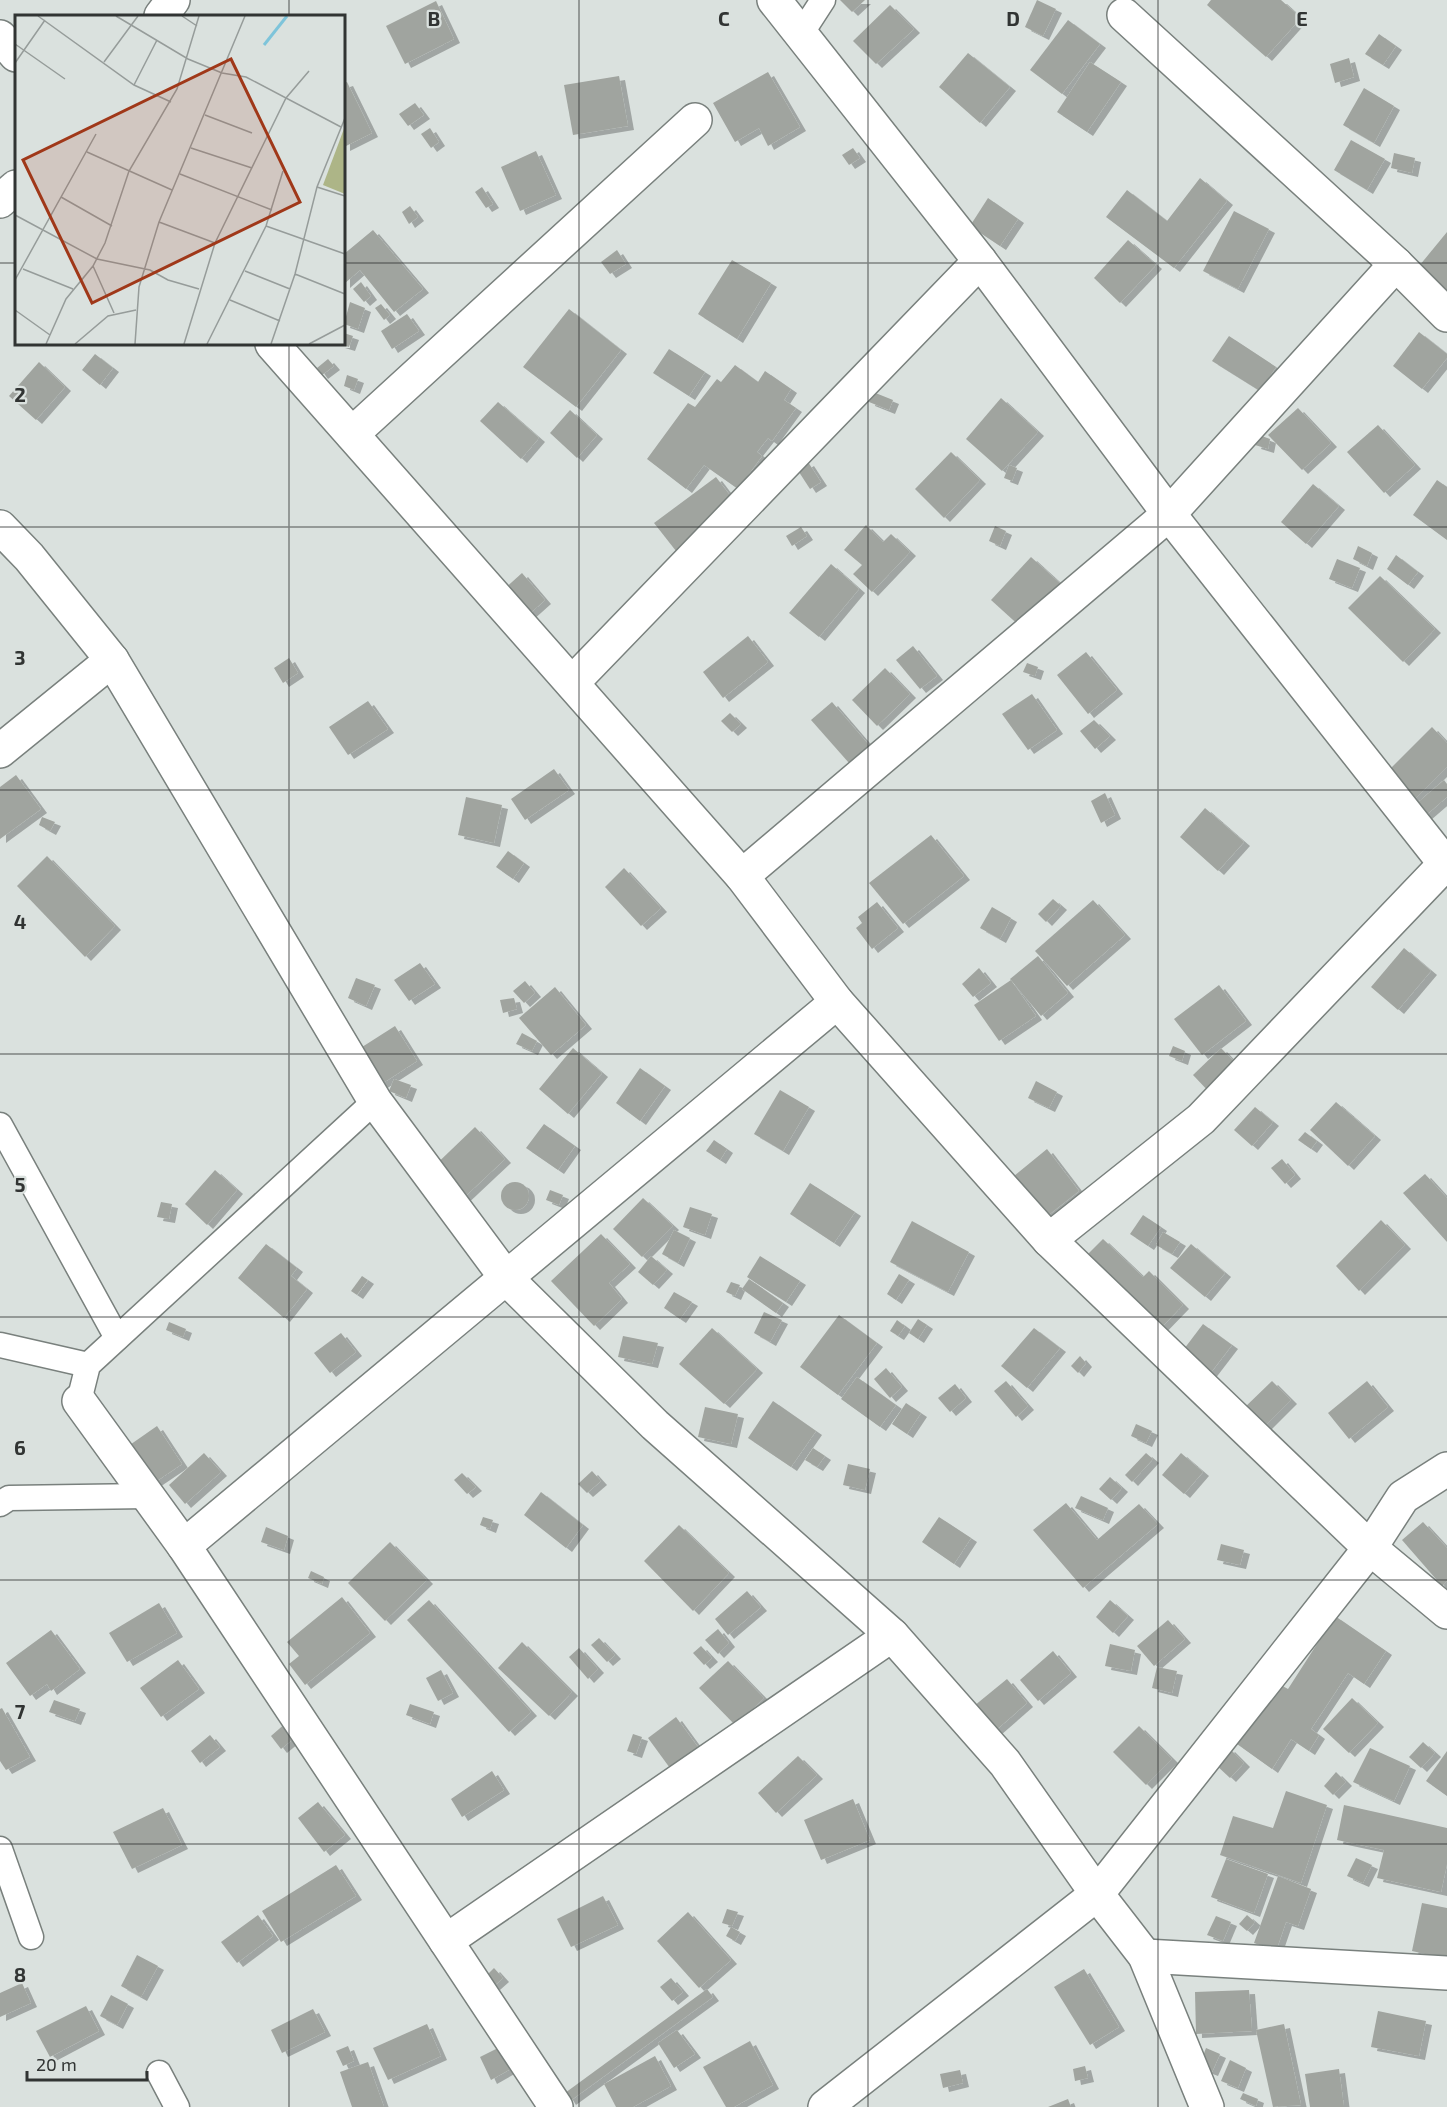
<svg xmlns="http://www.w3.org/2000/svg" width="1447" height="2107" viewBox="0 0 1447 2107" font-family="'Exo 2',sans-serif">
<style>
.building{fill:#a0a49f;filter:url(#shadow)}
.lines{fill:none;stroke-linecap:round;stroke-linejoin:round}
.lane-casing{stroke:#79807d;stroke-width:27}
.street-casing{stroke:#79807d;stroke-width:36}
.lane{stroke:#fff;stroke-width:24}
.street{stroke:#fff;stroke-width:33}
.grid{fill:none;stroke:#313433;stroke-width:1.5;stroke-opacity:0.55}
.inset-river{fill:none;stroke:#7ec4da;stroke-width:3}
.inset-road{fill:none;stroke:#969c9a;stroke-width:1.5}
.view{fill:#a03819;fill-opacity:0.15;stroke:#a03819;stroke-width:3}
.inset-edge{fill:none;stroke:#313433;stroke-width:3}
.grid-label{font-size:20px;text-anchor:middle;font-weight:bold;fill:#313433;stroke:#dae1de;stroke-width:4.5;stroke-linejoin:round;paint-order:stroke}
</style>
<defs>
<filter id="shadow"><feDropShadow dx="6" dy="4" stdDeviation="0" flood-color="#0004"/></filter>
</defs>
<rect width="100%" height="100%" fill="#dae1de"/>
<g class="building">
<polygon points="840,0 865,0 852,12"/>
<polygon points="1037,0 1056,9 1043,36 1025,27"/>
<polygon points="1211,0 1281,0 1301,18 1266,57 1207,5"/>
<polygon points="436,1 454,39 405,64 386,26"/>
<polygon points="890,5 914,29 876,64 853,41"/>
<polygon points="1068,20 1100,44 1062,94 1030,70"/>
<polygon points="1379,34 1396,46 1383,65 1365,54"/>
<polygon points="968,53 1010,87 980,123 939,87"/>
<polygon points="1349,58 1354,77 1335,83 1330,64"/>
<polygon points="1090,62 1121,82 1087,132 1057,112"/>
<polygon points="768,72 800,127 768,146 759,128 735,142 713,103"/>
<polygon points="619,76 628,126 573,135 564,85"/>
<polygon points="347,82 372,133 344,147 344,83"/>
<polygon points="1364,88 1394,106 1374,143 1343,125"/>
<polygon points="415,103 424,115 408,126 399,114"/>
<polygon points="430,128 439,142 431,148 421,134"/>
<polygon points="1351,140 1385,159 1367,190 1334,170"/>
<polygon points="853,148 860,158 849,165 842,155"/>
<polygon points="536,151 556,195 520,211 501,167"/>
<polygon points="1394,153 1415,158 1412,173 1391,168"/>
<polygon points="1200,178 1227,201 1174,268 1106,217 1127,190 1167,221"/>
<polygon points="482,187 493,204 486,208 475,192"/>
<polygon points="988,198 1018,219 1000,246 970,226"/>
<polygon points="410,206 418,217 409,224 402,212"/>
<polygon points="1234,211 1269,229 1238,289 1203,271"/>
<polygon points="373,230 423,289 394,312 360,270 344,284 344,254"/>
<polygon points="1447,232 1447,291 1444,294 1415,271"/>
<polygon points="1128,240 1156,265 1120,303 1094,278"/>
<polygon points="617,250 626,264 610,274 601,262"/>
<polygon points="732,260 771,283 737,339 698,314"/>
<polygon points="361,282 371,296 364,302 353,289"/>
<polygon points="350,302 365,308 358,329 344,324"/>
<polygon points="381,304 390,315 384,320 375,308"/>
<polygon points="569,309 621,350 576,407 523,367"/>
<polygon points="407,314 419,331 392,349 381,331"/>
<polygon points="1419,332 1447,354 1447,358 1422,389 1393,366"/>
<polygon points="344,333 353,336 349,347 339,344 344,344"/>
<polygon points="1229,336 1276,367 1260,391 1212,361"/>
<polygon points="669,349 705,372 689,396 653,373"/>
<polygon points="95,354 113,368 100,385 82,370"/>
<polygon points="328,359 334,366 322,375 317,368"/>
<polygon points="39,362 65,387 36,420 9,396"/>
<polygon points="735,365 758,382 765,371 791,389 784,400 796,408 772,441 768,438 757,452 762,456 738,489 704,465 686,489 647,459 688,403 695,407 717,379 721,382"/>
<polygon points="347,375 358,379 354,390 344,386"/>
<polygon points="873,392 893,400 889,410 869,402"/>
<polygon points="1001,398 1038,432 1002,471 966,439"/>
<polygon points="498,402 539,438 521,459 480,421"/>
<polygon points="1298,408 1331,443 1302,470 1268,435"/>
<polygon points="570,410 597,435 577,458 550,433"/>
<polygon points="1378,425 1415,465 1384,493 1347,452"/>
<polygon points="1259,435 1270,439 1268,449 1255,445"/>
<polygon points="951,452 980,480 944,518 915,489"/>
<polygon points="808,462 821,482 810,489 797,469"/>
<polygon points="1009,465 1017,468 1012,481 1004,478"/>
<polygon points="716,477 738,506 676,551 654,523"/>
<polygon points="1437,480 1447,487 1447,540 1413,515"/>
<polygon points="1313,484 1339,506 1306,544 1281,522"/>
<polygon points="866,525 883,542 891,534 910,552 872,592 853,574 862,565 844,550"/>
<polygon points="995,526 1006,531 1000,546 989,541"/>
<polygon points="801,527 807,536 792,546 786,536"/>
<polygon points="1358,546 1372,553 1367,566 1353,559"/>
<polygon points="1396,555 1418,572 1408,585 1387,569"/>
<polygon points="1031,557 1065,588 1025,631 991,600"/>
<polygon points="1337,559 1360,568 1352,588 1329,579"/>
<polygon points="831,564 859,589 819,637 789,613"/>
<polygon points="522,573 545,600 526,617 502,591"/>
<polygon points="1380,576 1435,629 1403,662 1348,608"/>
<polygon points="748,636 768,662 723,698 703,672"/>
<polygon points="913,646 937,676 920,689 896,660"/>
<polygon points="1086,652 1117,690 1088,714 1057,675"/>
<polygon points="289,658 298,673 283,683 274,668"/>
<polygon points="1027,663 1038,667 1035,676 1023,672"/>
<polygon points="885,668 910,694 877,726 852,700"/>
<polygon points="1032,694 1057,730 1028,750 1002,714"/>
<polygon points="368,701 388,729 348,755 329,727"/>
<polygon points="832,702 869,745 849,763 811,720"/>
<polygon points="730,713 741,724 732,732 721,721"/>
<polygon points="1094,720 1110,736 1095,749 1080,731"/>
<polygon points="1432,727 1447,743 1447,767 1413,801 1385,774"/>
<polygon points="554,769 569,790 525,820 511,799"/>
<polygon points="16,775 41,809 0,839 0,787"/>
<polygon points="1444,780 1447,784 1447,797 1425,816 1415,805"/>
<polygon points="1105,793 1115,815 1101,823 1091,801"/>
<polygon points="466,797 502,805 494,843 458,835"/>
<polygon points="1205,808 1244,842 1218,871 1180,837"/>
<polygon points="42,817 55,822 50,831 39,825"/>
<polygon points="931,835 964,876 903,924 869,883"/>
<polygon points="508,851 524,863 513,879 496,867"/>
<polygon points="47,856 115,926 85,957 17,886"/>
<polygon points="624,868 661,908 641,926 605,887"/>
<polygon points="1053,899 1061,906 1046,922 1038,914"/>
<polygon points="1093,900 1125,935 1067,986 1035,951"/>
<polygon points="877,902 898,928 872,949 856,928 862,923 858,917"/>
<polygon points="992,907 1011,918 1000,939 980,928"/>
<polygon points="1404,948 1431,971 1398,1010 1371,987"/>
<polygon points="1038,956 1068,993 1041,1016 1010,979"/>
<polygon points="420,963 435,984 409,1001 394,980"/>
<polygon points="979,968 991,983 973,997 962,984"/>
<polygon points="356,978 375,985 366,1006 348,998"/>
<polygon points="1011,980 1036,1016 999,1041 974,1005"/>
<polygon points="525,981 535,993 524,1003 513,991"/>
<polygon points="1219,985 1246,1021 1202,1055 1174,1019"/>
<polygon points="555,987 586,1025 551,1055 519,1018"/>
<polygon points="514,998 517,1009 503,1013 500,1000"/>
<polygon points="395,1026 417,1061 360,1098 337,1063"/>
<polygon points="522,1033 537,1041 532,1051 516,1044"/>
<polygon points="1173,1046 1185,1051 1182,1061 1169,1056"/>
<polygon points="573,1048 602,1073 568,1114 539,1089"/>
<polygon points="1221,1048 1240,1068 1212,1095 1193,1075"/>
<polygon points="640,1068 665,1086 640,1121 616,1103"/>
<polygon points="394,1079 411,1085 406,1098 389,1091"/>
<polygon points="1036,1081 1057,1092 1049,1108 1028,1098"/>
<polygon points="780,1090 809,1107 783,1151 754,1134"/>
<polygon points="1336,1102 1375,1136 1348,1166 1310,1130"/>
<polygon points="1255,1107 1273,1122 1252,1146 1234,1130"/>
<polygon points="544,1124 575,1146 558,1170 526,1148"/>
<polygon points="475,1127 505,1159 456,1205 426,1174"/>
<polygon points="1305,1132 1317,1141 1311,1149 1298,1140"/>
<polygon points="714,1140 727,1149 720,1160 706,1151"/>
<polygon points="1047,1149 1079,1191 1046,1217 1014,1176"/>
<polygon points="1282,1159 1295,1175 1285,1184 1271,1168"/>
<polygon points="215,1170 237,1190 207,1225 185,1204"/>
<polygon points="1425,1174 1447,1198 1447,1242 1403,1193"/>
<circle cx="515" cy="1196" r="14"/>
<polygon points="810,1183 855,1212 834,1243 790,1214"/>
<polygon points="550,1190 563,1195 559,1205 546,1200"/>
<polygon points="643,1198 673,1226 642,1257 613,1229"/>
<polygon points="161,1202 172,1204 169,1219 157,1217"/>
<polygon points="690,1207 712,1214 705,1235 683,1227"/>
<polygon points="1143,1215 1161,1227 1148,1246 1130,1234"/>
<polygon points="1381,1220 1405,1245 1359,1291 1336,1266"/>
<polygon points="912,1221 969,1252 948,1292 890,1262"/>
<polygon points="674,1230 690,1238 678,1263 662,1254"/>
<polygon points="1163,1232 1180,1242 1172,1254 1156,1245"/>
<polygon points="601,1234 630,1264 609,1283 622,1299 594,1326 551,1281"/>
<polygon points="1103,1239 1143,1277 1149,1271 1183,1305 1153,1336 1079,1263"/>
<polygon points="266,1244 297,1268 291,1276 307,1289 284,1318 238,1278"/>
<polygon points="1191,1244 1225,1273 1205,1297 1170,1268"/>
<polygon points="651,1256 667,1270 653,1285 638,1272"/>
<polygon points="760,1256 800,1281 786,1302 747,1277"/>
<polygon points="899,1274 909,1280 896,1300 887,1294"/>
<polygon points="362,1276 368,1280 357,1295 351,1291"/>
<polygon points="749,1279 783,1303 776,1313 742,1289"/>
<polygon points="731,1282 740,1285 735,1296 726,1292"/>
<polygon points="674,1292 692,1302 680,1319 664,1308"/>
<polygon points="764,1312 782,1320 770,1342 754,1333"/>
<polygon points="839,1315 877,1343 838,1395 800,1367"/>
<polygon points="918,1319 927,1325 918,1339 909,1333"/>
<polygon points="897,1320 905,1326 898,1336 890,1331"/>
<polygon points="169,1322 186,1329 183,1337 166,1330"/>
<polygon points="1203,1324 1232,1345 1209,1375 1181,1353"/>
<polygon points="712,1328 757,1369 724,1404 679,1364"/>
<polygon points="1034,1328 1060,1348 1027,1388 1001,1366"/>
<polygon points="341,1333 356,1352 330,1373 314,1353"/>
<polygon points="623,1336 658,1343 652,1364 618,1357"/>
<polygon points="1080,1356 1086,1363 1078,1373 1071,1366"/>
<polygon points="886,1368 902,1387 890,1398 874,1379"/>
<polygon points="857,1377 896,1405 880,1427 841,1399"/>
<polygon points="1006,1381 1028,1406 1016,1417 994,1391"/>
<polygon points="1272,1381 1291,1400 1261,1430 1242,1410"/>
<polygon points="1367,1381 1388,1407 1349,1439 1328,1413"/>
<polygon points="955,1384 966,1398 950,1412 938,1398"/>
<polygon points="773,1401 816,1431 791,1467 748,1438"/>
<polygon points="906,1403 921,1413 907,1434 892,1424"/>
<polygon points="705,1407 738,1414 731,1444 698,1437"/>
<polygon points="1136,1424 1152,1431 1146,1443 1131,1436"/>
<polygon points="157,1426 182,1464 139,1493 114,1456"/>
<polygon points="813,1448 825,1456 817,1467 805,1460"/>
<polygon points="204,1453 221,1472 185,1504 169,1485"/>
<polygon points="1146,1453 1153,1459 1132,1482 1125,1475"/>
<polygon points="1181,1453 1203,1472 1184,1494 1162,1475"/>
<polygon points="848,1464 870,1469 865,1490 843,1485"/>
<polygon points="592,1471 601,1481 587,1493 578,1484"/>
<polygon points="462,1473 476,1487 467,1494 454,1480"/>
<polygon points="1110,1477 1122,1488 1111,1500 1099,1489"/>
<polygon points="541,1492 583,1525 566,1548 524,1515"/>
<polygon points="1081,1496 1108,1508 1103,1520 1075,1508"/>
<polygon points="1066,1503 1097,1540 1139,1504 1158,1524 1083,1588 1033,1530"/>
<polygon points="483,1517 493,1520 490,1529 480,1525"/>
<polygon points="939,1517 971,1538 954,1564 922,1542"/>
<polygon points="1423,1522 1447,1548 1447,1581 1442,1586 1402,1540"/>
<polygon points="679,1525 729,1573 693,1611 644,1561"/>
<polygon points="266,1527 288,1536 284,1550 261,1542"/>
<polygon points="390,1542 427,1580 385,1621 348,1583"/>
<polygon points="1221,1544 1244,1550 1240,1565 1217,1560"/>
<polygon points="311,1571 324,1577 322,1584 308,1578"/>
<polygon points="747,1591 761,1607 728,1635 715,1619"/>
<polygon points="342,1597 370,1633 305,1685 289,1664 299,1656 287,1642"/>
<polygon points="429,1600 531,1712 509,1732 407,1620"/>
<polygon points="1110,1600 1128,1616 1113,1633 1096,1617"/>
<polygon points="159,1603 177,1633 127,1662 109,1633"/>
<polygon points="1335,1616 1386,1651 1364,1684 1348,1673 1311,1729 1319,1735 1309,1751 1291,1739 1272,1769 1237,1744 1277,1683 1288,1689"/>
<polygon points="1168,1620 1185,1639 1154,1666 1137,1646"/>
<polygon points="718,1629 729,1643 718,1654 705,1640"/>
<polygon points="51,1630 80,1669 51,1691 47,1684 30,1696 6,1663"/>
<polygon points="599,1638 615,1655 607,1662 591,1645"/>
<polygon points="522,1642 572,1692 549,1716 498,1668"/>
<polygon points="1110,1644 1135,1650 1131,1671 1105,1666"/>
<polygon points="701,1646 712,1658 704,1665 693,1653"/>
<polygon points="579,1648 598,1669 588,1679 569,1657"/>
<polygon points="1053,1651 1071,1673 1038,1701 1020,1680"/>
<polygon points="178,1660 199,1689 161,1717 140,1688"/>
<polygon points="728,1661 764,1698 736,1726 699,1688"/>
<polygon points="1157,1667 1177,1671 1172,1693 1152,1688"/>
<polygon points="441,1670 453,1693 438,1701 426,1678"/>
<polygon points="1007,1679 1027,1703 995,1731 974,1706"/>
<polygon points="1352,1698 1378,1723 1349,1753 1323,1729"/>
<polygon points="54,1700 80,1709 75,1721 49,1712"/>
<polygon points="410,1704 434,1712 430,1724 406,1715"/>
<polygon points="2,1708 30,1757 6,1770 0,1761 0,1709"/>
<polygon points="676,1717 703,1754 675,1775 648,1738"/>
<polygon points="287,1722 298,1735 281,1749 271,1736"/>
<polygon points="1139,1726 1172,1759 1146,1785 1113,1752"/>
<polygon points="633,1734 642,1737 636,1754 627,1751"/>
<polygon points="210,1735 220,1747 200,1763 191,1751"/>
<polygon points="1423,1742 1435,1753 1421,1768 1409,1757"/>
<polygon points="1229,1748 1244,1763 1230,1778 1215,1764"/>
<polygon points="1370,1748 1410,1766 1394,1801 1353,1782"/>
<polygon points="1447,1751 1447,1796 1426,1781"/>
<polygon points="798,1756 817,1775 776,1813 758,1793"/>
<polygon points="492,1771 504,1790 462,1817 451,1799"/>
<polygon points="1336,1772 1346,1782 1333,1795 1324,1786"/>
<polygon points="1286,1791 1327,1805 1301,1883 1220,1855 1233,1816 1273,1828"/>
<polygon points="853,1799 870,1840 821,1860 804,1820"/>
<polygon points="318,1802 345,1835 324,1852 298,1818"/>
<polygon points="1344,1805 1447,1828 1447,1864 1441,1892 1377,1878 1384,1850 1337,1840"/>
<polygon points="163,1808 182,1845 132,1869 113,1832"/>
<polygon points="1356,1858 1372,1865 1363,1883 1347,1876"/>
<polygon points="1226,1859 1268,1874 1254,1913 1211,1897"/>
<polygon points="336,1865 356,1896 281,1942 262,1911"/>
<polygon points="1278,1876 1311,1889 1298,1926 1286,1922 1276,1951 1254,1943"/>
<polygon points="603,1896 618,1925 571,1947 557,1919"/>
<polygon points="1422,1903 1447,1908 1447,1959 1412,1951"/>
<polygon points="727,1909 738,1912 732,1926 722,1923"/>
<polygon points="688,1912 731,1960 699,1988 657,1941"/>
<polygon points="258,1915 273,1936 237,1963 221,1942"/>
<polygon points="1247,1915 1255,1922 1247,1931 1239,1924"/>
<polygon points="1216,1916 1231,1922 1223,1941 1207,1935"/>
<polygon points="731,1927 740,1932 735,1941 726,1936"/>
<polygon points="137,1955 158,1966 141,1997 121,1986"/>
<polygon points="494,1968 503,1978 494,1986 486,1976"/>
<polygon points="1084,1969 1119,2027 1090,2045 1054,1987"/>
<polygon points="671,1978 683,1992 672,2001 660,1987"/>
<polygon points="22,1983 31,2003 0,2017 0,1993"/>
<polygon points="707,1989 713,1997 570,2101 565,2093"/>
<polygon points="1249,1990 1252,2031 1196,2034 1195,1992"/>
<polygon points="111,1995 128,2004 117,2025 100,2016"/>
<polygon points="86,2006 99,2031 50,2057 36,2031"/>
<polygon points="313,2009 325,2032 282,2053 271,2030"/>
<polygon points="1378,2011 1426,2021 1419,2056 1371,2047"/>
<polygon points="427,2024 441,2056 388,2080 373,2048"/>
<polygon points="1284,2024 1301,2105 1273,2107 1256,2030"/>
<polygon points="677,2030 695,2054 674,2068 658,2043"/>
<polygon points="750,2041 773,2085 734,2107 726,2107 703,2067"/>
<polygon points="348,2046 354,2061 343,2066 336,2051"/>
<polygon points="500,2047 512,2068 491,2080 480,2057"/>
<polygon points="1206,2048 1220,2054 1212,2072 1199,2067"/>
<polygon points="655,2056 671,2086 633,2107 616,2107 604,2084"/>
<polygon points="1230,2060 1246,2068 1238,2088 1221,2081"/>
<polygon points="368,2062 384,2107 352,2107 340,2072"/>
<polygon points="1085,2066 1088,2078 1075,2081 1073,2069"/>
<polygon points="1339,2069 1344,2107 1310,2107 1305,2074"/>
<polygon points="960,2070 963,2083 943,2088 940,2074"/>
<polygon points="1243,2093 1258,2099 1256,2106 1240,2099"/>
<polygon points="1068,2099 1071,2107 1048,2107"/>
</g>
<g class="lines">
<defs>
<g id="lane">
<polyline points="801,34 823,0"/>
<polyline points="0,1125 117,1338"/>
<polyline points="0,1345 88,1365"/>
<polyline points="79,1401 88,1365 375,1101"/>
<polyline points="0,1504 9,1498 147,1496"/>
<polyline points="0,1849 31,1937"/>
<polyline points="159,2073 177,2107"/>
</g>
<g id="street">
<polyline points="774,0 980,261 1169,514 1447,866"/>
<polyline points="1124,15 1396,264 1447,315"/>
<polyline points="161,16 173,0"/>
<polyline points="0,37 16,55"/>
<polyline points="0,201 16,187"/>
<polyline points="272,344 742,876 837,1002 1049,1240 1370,1548 1447,1612"/>
<polyline points="352,434 695,120"/>
<polyline points="0,527 29,557 112,660 375,1101 507,1279 655,1425 892,1635 1005,1763 1097,1894 1145,1956 1207,2107"/>
<polyline points="572,683 980,261"/>
<polyline points="0,751 112,660"/>
<polyline points="742,876 1169,514 1396,264"/>
<polyline points="1049,1240 1201,1119 1445,864"/>
<polyline points="79,1401 184,1546 556,2107"/>
<polyline points="184,1546 837,1002"/>
<polyline points="446,1941 892,1635"/>
<polyline points="1145,1956 1447,1973"/>
<polyline points="825,2107 1097,1894 1370,1548 1403,1497 1447,1469"/>
</g>
</defs>
<use href="#lane" class="lane-casing"/>
<use href="#street" class="street-casing"/>
<use href="#lane" class="lane"/>
<use href="#street" class="street"/>
</g>
<path class="grid" d="M 289,0 L 289,16M 579,0 L 579,2107M 868,0 L 868,2107M 1158,0 L 1158,2107M 0,263 L 16,263M 344,263 L 1447,263M 289,344 L 289,2107M 0,527 L 1447,527M 0,790 L 1447,790M 0,1054 L 1447,1054M 0,1317 L 1447,1317M 0,1580 L 1447,1580M 0,1844 L 1447,1844"/>
<g transform="translate(15 15)">
<rect width="330" height="330" fill="#dae1de"/>
<path d="M 330,111 L 330,179 L 308,170 Z" fill="#adb587"/>
<path class="inset-river" d="M 249,30 L 272,1"/>
<path class="inset-road" d="M 23,1 L 119,70 L 156,87M 101,1 L 173,44 L 207,58 L 231,62 L 326,112M 167,1 L 182,11M 0,29 L 50,64M 89,47 L 123,1M 0,48 L 30,5M 119,70 L 142,25M 190,100 L 237,118M 176,133 L 237,153M 72,137 L 157,175M 165,159 L 257,195M 302,172 L 330,181M 46,182 L 97,211M 0,200 L 82,244 L 135,255 L 153,265 L 184,274M 144,207 L 200,228M 251,211 L 330,239M 78,251 L 99,298M 8,254 L 58,274M 230,256 L 275,274M 280,259 L 330,279M 0,265 L 81,119M 215,285 L 265,306M 0,295 L 35,320M 31,329 L 51,284 L 78,251 L 90,228 L 114,156 L 162,74 L 184,1M 60,329 L 93,301 L 121,295M 120,329 L 124,272 L 144,207 L 230,1M 169,329 L 200,228 L 271,83 L 294,56M 192,329 L 251,211 L 268,156M 256,329 L 280,259 L 302,172 L 330,103M 294,329 L 330,310"/>
<path class="view" d="M 216,44 L 285,187 L 77,288 L 8,145 Z"/>
<rect width="330" height="330" class="inset-edge"/>
</g>
<g class="grid-label">
<text x="434" y="26">B</text>
<text x="724" y="26">C</text>
<text x="1013" y="26">D</text>
<text x="1302" y="26">E</text>
<text x="20" y="402">2</text>
<text x="20" y="665">3</text>
<text x="20" y="929">4</text>
<text x="20" y="1192">5</text>
<text x="20" y="1455">6</text>
<text x="20" y="1719">7</text>
<text x="20" y="1982">8</text>
</g>
<path d="M27 2071v9h120v-9" fill="none" stroke="#313433" stroke-width="3"/>
<text x="36" y="2071" font-size="18" fill="#313433" stroke="#dae1de" stroke-width="4.5" paint-order="stroke">20 m</text>
</svg>
